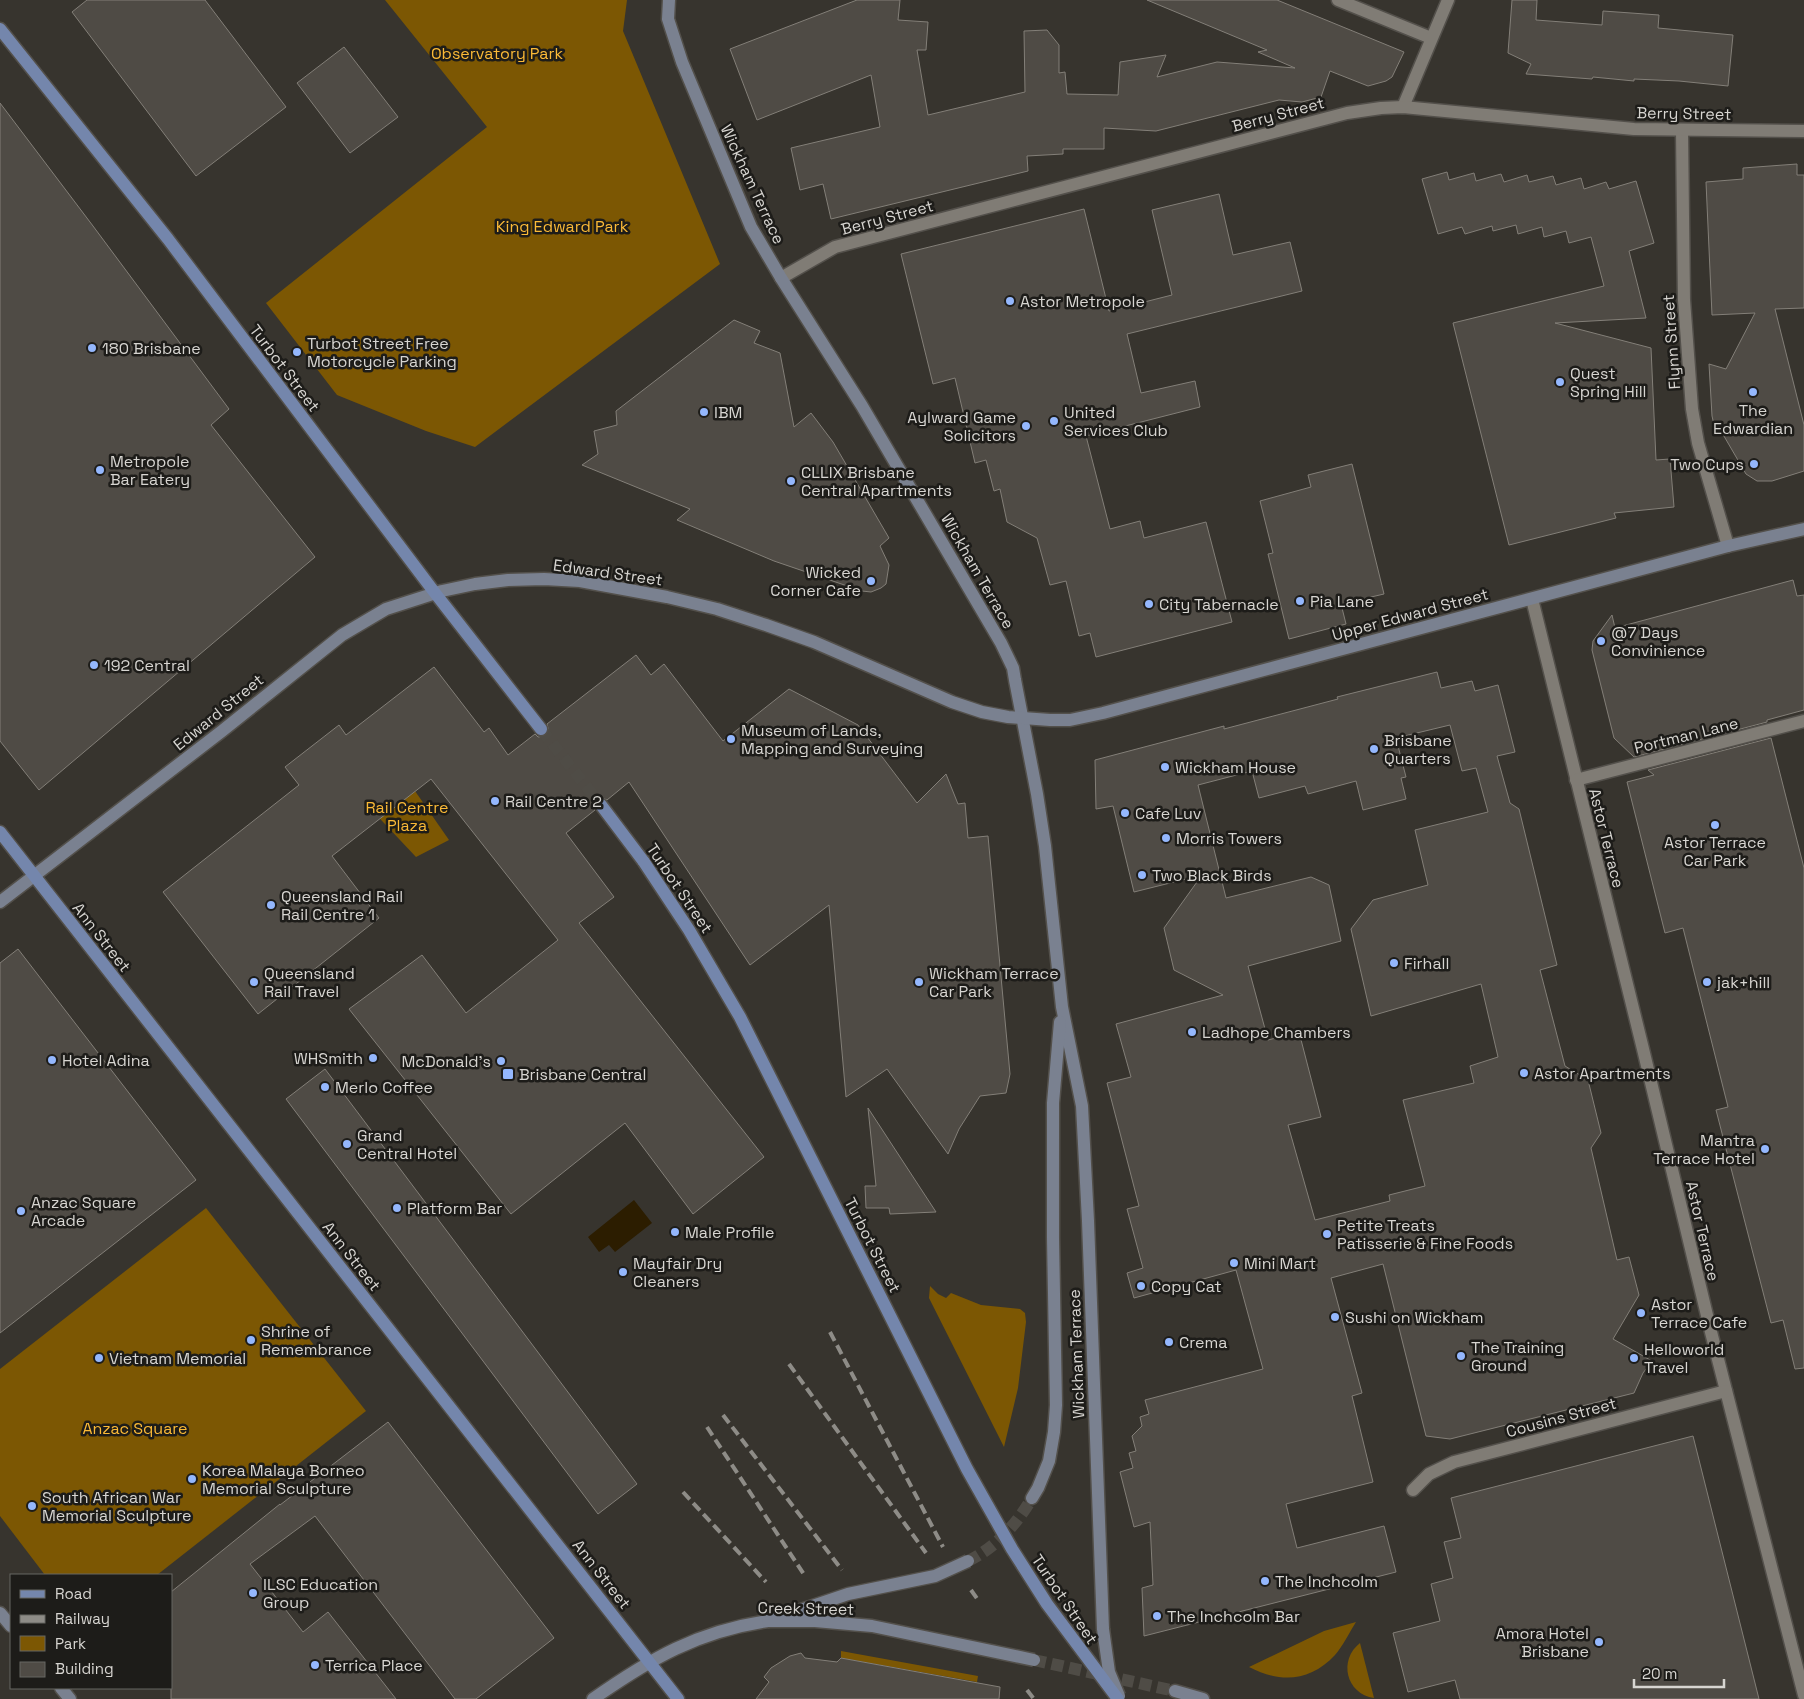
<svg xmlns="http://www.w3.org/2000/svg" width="1804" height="1699" viewBox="0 0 1804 1699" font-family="'Space Grotesk',sans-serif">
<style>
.green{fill:#7c5703}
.water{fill:#2c1d00}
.building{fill:#4f4b45;stroke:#837f78;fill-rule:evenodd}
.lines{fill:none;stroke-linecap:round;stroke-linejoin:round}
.secondary-tunnel{stroke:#4f4c46;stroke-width:12;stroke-dasharray:12 6;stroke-linecap:butt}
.primary-tunnel{stroke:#4f4c46;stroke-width:12;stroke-dasharray:12 6;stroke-linecap:butt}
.street-casing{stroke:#53504b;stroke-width:15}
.secondary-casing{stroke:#53504b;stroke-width:15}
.primary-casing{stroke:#53504b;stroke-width:15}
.street{stroke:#807c75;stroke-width:12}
.secondary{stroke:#7a8190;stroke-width:12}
.primary{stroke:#7486ac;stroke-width:12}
.rail{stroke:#8e8c87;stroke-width:4;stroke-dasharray:10 5;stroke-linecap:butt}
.secondary-bridge-casing{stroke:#53504b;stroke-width:15;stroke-linecap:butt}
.primary-bridge-casing{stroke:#53504b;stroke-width:15;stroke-linecap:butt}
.secondary-bridge{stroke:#7a8190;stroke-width:12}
.primary-bridge{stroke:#7486ac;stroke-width:12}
.poi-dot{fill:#94b7fd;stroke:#1d1c19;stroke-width:2}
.labels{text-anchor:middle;stroke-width:5;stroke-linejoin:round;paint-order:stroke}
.park-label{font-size:16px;fill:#fbba37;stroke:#1d1c19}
.street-label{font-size:16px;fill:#d7d5d1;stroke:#1d1c19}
.poi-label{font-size:16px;fill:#d7d5d1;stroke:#1d1c19;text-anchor:start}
</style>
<rect width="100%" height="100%" fill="#37342e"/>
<g class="green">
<polygon points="385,0 627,0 623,31 720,264 475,447 426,431 337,395 266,303 487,127"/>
<polygon points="415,791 449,840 416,857 368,806"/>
<polygon points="206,1208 366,1411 157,1575 45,1575 0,1516 0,1369"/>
<polygon points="930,1286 938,1294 946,1298 951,1293 981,1305 1020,1309 1025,1313 1026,1322 1018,1388 1004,1447 929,1298"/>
<path d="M 1356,1622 C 1349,1633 1343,1646 1335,1655 C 1310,1682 1280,1683 1249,1667 L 1324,1631 Z"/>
<path d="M 1360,1643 L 1374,1698 C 1346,1694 1338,1660 1360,1643 Z"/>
<polygon points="841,1651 978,1676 977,1682 841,1658"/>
</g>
<polygon class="water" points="634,1200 652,1223 615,1252 609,1245 599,1252 588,1237"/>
<g class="building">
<polygon points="87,0 205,0 286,107 196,176 72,12"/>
<polygon points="857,0 900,0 898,20 928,22 926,50 917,50 928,115 1025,92 1024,31 1047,30 1059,45 1059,73 1065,72 1067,94 1118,95 1120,62 1166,55 1157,77 1217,62 1295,68 1258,52 1267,50 1147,0 1277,0 1404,52 1392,77 1386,81 1368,86 1330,71 1321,97 1302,102 1279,100 1156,131 1104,128 1104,149 1063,149 1063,154 1027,156 1028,171 831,219 823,184 800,190 791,148 880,127 871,75 757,120 730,49"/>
<polygon points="1512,0 1537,0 1536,20 1602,25 1603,11 1659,15 1658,28 1733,35 1728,86 1679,81 1634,79 1634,81 1593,77 1592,79 1526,74 1531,64 1508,53"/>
<polygon points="344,47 398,117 350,153 297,83"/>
<polygon points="0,103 93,226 229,409 211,425 315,557 39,790 0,741"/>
<polygon points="1797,164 1797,175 1804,175 1804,308 1775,309 1804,425 1804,471 1772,481 1757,481 1746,474 1721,431 1716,433 1712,416 1709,364 1726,369 1755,313 1712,315 1706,182 1743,179 1743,168"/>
<polygon points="1447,172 1449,180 1474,173 1476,181 1501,174 1504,182 1527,175 1529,182 1553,176 1556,185 1581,178 1584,189 1606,182 1609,189 1636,181 1654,243 1629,251 1646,318 1555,323 1651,348 1656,460 1670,459 1674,507 1614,513 1616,518 1509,545 1453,323 1604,286 1591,237 1569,243 1566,231 1544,237 1542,227 1518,234 1516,225 1493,231 1492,226 1465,234 1462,227 1438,234 1422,179"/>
<polygon points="1219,194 1233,255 1290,242 1302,291 1127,334 1141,393 1195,381 1200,407 1086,436 1110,529 1140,521 1144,538 1206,522 1232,622 1096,657 1090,633 1079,636 1066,581 1050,585 1037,538 1007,522 1000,489 994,491 986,460 975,463 955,378 933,384 901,254 1084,209 1109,311 1172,295 1152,210"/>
<polygon points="734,320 760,331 754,343 780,353 794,427 811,413 833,442 889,538 880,546 889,565 886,584 881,588 871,592 862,591 774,561 677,520 690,509 582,465 598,454 594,431 617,425 616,411"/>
<polygon points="1352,464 1384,594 1341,604 1346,624 1289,639 1268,554 1273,553 1260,501 1311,487 1308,475"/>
<polygon points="1793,580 1797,596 1804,595 1804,710 1767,720 1767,722 1634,757 1614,738 1592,650 1593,641 1612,615 1615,628"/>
<polygon points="636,655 651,675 664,664 723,741 789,689 858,725 917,803 946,774 958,804 965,803 968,838 988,836 1010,1074 1006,1093 980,1096 959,1129 948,1154 887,1069 846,1097 829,905 750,965 629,782 607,800 600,797 596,799 593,806 595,810 566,833 614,897 579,923 764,1157 693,1214 625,1123 511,1214 349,1009 422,955 466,1013 558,940 431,779 332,856 379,918 258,1014 163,892 299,785 285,767 339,725 346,735 434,667 484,732 489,728 508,755 535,734 538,737 546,736 549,732 547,724"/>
<path d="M 1437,672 L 1441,688 L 1472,681 L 1475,691 L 1498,685 L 1515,752 L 1497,756 L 1510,803 L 1519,809 L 1557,965 L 1540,970 L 1565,1066 L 1588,1080 L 1601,1133 L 1591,1148 L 1617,1260 L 1629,1257 L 1639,1295 L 1613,1339 L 1652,1361 L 1643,1373 L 1634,1393 L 1450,1439 L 1426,1436 L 1383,1264 L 1331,1278 L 1362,1393 L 1352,1396 L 1373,1482 L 1286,1504 L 1297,1548 L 1384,1526 L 1396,1572 L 1144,1636 L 1142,1588 L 1153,1585 L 1150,1522 L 1134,1527 L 1120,1472 L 1133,1468 L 1129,1453 L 1136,1451 L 1132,1436 L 1142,1426 L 1140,1417 L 1149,1414 L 1145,1400 L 1263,1369 L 1236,1270 L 1134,1298 L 1127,1273 L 1143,1268 L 1127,1209 L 1139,1206 L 1107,1083 L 1131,1077 L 1116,1024 L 1223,995 L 1174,970 L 1164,928 L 1202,875 L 1134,892 L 1113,806 L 1096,809 L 1095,760 L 1224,726 L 1224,729 L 1338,699 L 1337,697 ZM 1450,725 L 1462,771 L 1476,768 L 1488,812 L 1415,830 L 1428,885 L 1373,900 L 1351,929 L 1371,1016 L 1481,984 L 1498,1057 L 1470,1066 L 1474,1083 L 1403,1100 L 1425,1186 L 1389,1195 L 1390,1201 L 1315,1220 L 1288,1125 L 1321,1117 L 1299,1032 L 1268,1040 L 1248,966 L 1341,941 L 1329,885 L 1311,877 L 1226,898 L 1198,785 L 1252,771 L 1259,798 L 1305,786 L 1308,794 L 1356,781 L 1363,810 L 1406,799 L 1401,778 L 1406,777 L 1396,738 Z"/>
<polygon points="1771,738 1804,868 1804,1368 1795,1369 1783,1320 1771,1323 1716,1110 1728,1107 1683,928 1665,933 1627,782 1654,775 1648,770"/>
<polygon points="18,949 196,1180 0,1333 0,963"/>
<polygon points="325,1069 637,1484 598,1514 286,1099"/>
<polygon points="868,1108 936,1212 890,1214 889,1208 866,1208 865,1186 876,1186"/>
<polygon points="388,1422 554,1638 476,1699 455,1699 315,1516 250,1564 303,1632 328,1612 396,1699 171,1699 171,1592 280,1504 280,1505"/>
<polygon points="1693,1436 1759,1699 1460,1699 1455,1680 1408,1692 1393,1633 1440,1621 1431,1584 1453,1578 1444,1542 1461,1538 1451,1498"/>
<polygon points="801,1653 805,1658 837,1662 841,1658 1000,1687 999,1699 756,1699 769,1682 764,1677 771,1668 790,1656"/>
</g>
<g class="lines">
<g class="secondary-tunnel">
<path d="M 968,1561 C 995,1548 1017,1524 1032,1498"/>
<polyline points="1034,1660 1175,1691"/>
</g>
<polyline class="primary-tunnel" points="541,729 601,805"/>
<defs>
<g id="street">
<polyline points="1338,0 1431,38"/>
<polyline points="1403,107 1448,0"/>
<polyline points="1682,131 1684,300 1692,409 1698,443 1728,546"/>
<polyline points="781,278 835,247 1347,113 1381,108 1403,107 1634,129 1804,131"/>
<polyline points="1532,599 1643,1049 1711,1332 1804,1695"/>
<polyline points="1576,780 1804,721"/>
<polyline points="1413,1490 1429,1474 1454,1462 1726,1391"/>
</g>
<g id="secondary">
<polyline points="669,0 668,19 682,62 751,227 781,278 862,406 1001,643 1013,668 1015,680 1037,794 1045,846 1062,1007 1082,1106 1088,1221 1103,1629"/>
<polyline points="0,902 222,731 342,635 386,609 442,591 475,584 508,580 544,579 580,581 667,597 717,609 766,625 814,642 952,702 982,712 1008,717 1050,720 1070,720 1103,713 1728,546 1804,529"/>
<polyline points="1032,1498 1038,1488 1049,1461 1054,1432 1056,1405 1053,1238 1053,1103 1060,1022"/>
<polyline points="0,1613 11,1626"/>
<polyline points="61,1688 70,1699"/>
<polyline points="1175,1691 1203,1699"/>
<path d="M 593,1699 C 650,1659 698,1631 768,1621"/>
</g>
<g id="primary">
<polyline points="0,29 168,239 435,593 541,729"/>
<polyline points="601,805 644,862"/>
<polyline points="0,832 678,1699"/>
</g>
</defs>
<use href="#street" class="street-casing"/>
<use href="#secondary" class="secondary-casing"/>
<use href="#primary" class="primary-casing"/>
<use href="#street" class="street"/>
<use href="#secondary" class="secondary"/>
<use href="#primary" class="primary"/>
<g class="rail">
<polyline points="830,1332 943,1547"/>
<polyline points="789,1364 926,1553"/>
<polyline points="723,1415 842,1570"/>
<polyline points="707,1427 805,1576"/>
<polyline points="683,1492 766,1582"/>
<polyline points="971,1590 978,1600"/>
<polyline points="1027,1690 1034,1699"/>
</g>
<defs>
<g id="secondary-bridge">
<polyline points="777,1618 848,1594 935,1576 968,1561"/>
<polyline points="768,1621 815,1621 872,1626 1034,1660"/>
<polyline points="1103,1629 1109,1672 1119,1696"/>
</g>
<polyline id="primary-bridge" points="644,862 689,930 740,1017 967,1469 1012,1549 1047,1604 1118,1699"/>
</defs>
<use href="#secondary-bridge" class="secondary-bridge-casing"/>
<use href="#primary-bridge" class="primary-bridge-casing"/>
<use href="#secondary-bridge" class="secondary-bridge"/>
<use href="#primary-bridge" class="primary-bridge"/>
</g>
<g class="poi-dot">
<circle cx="1010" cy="301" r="5"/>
<circle cx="92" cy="348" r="5"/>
<circle cx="297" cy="352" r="5"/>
<circle cx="1560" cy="382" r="5"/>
<circle cx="1753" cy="392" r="5"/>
<circle cx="704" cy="412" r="5"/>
<circle cx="1054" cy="421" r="5"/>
<circle cx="1026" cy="426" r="5"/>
<circle cx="1754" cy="464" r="5"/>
<circle cx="100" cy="470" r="5"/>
<circle cx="791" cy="481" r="5"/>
<circle cx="871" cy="581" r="5"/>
<circle cx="1300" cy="601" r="5"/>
<circle cx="1149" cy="604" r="5"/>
<circle cx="1601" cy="641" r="5"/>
<circle cx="94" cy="665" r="5"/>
<circle cx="731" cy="739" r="5"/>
<circle cx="1374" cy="749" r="5"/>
<circle cx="1165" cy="767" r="5"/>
<circle cx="495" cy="801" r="5"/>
<circle cx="1125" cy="813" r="5"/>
<circle cx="1715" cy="825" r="5"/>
<circle cx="1166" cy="838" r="5"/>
<circle cx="1142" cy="875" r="5"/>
<circle cx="271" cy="905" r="5"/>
<circle cx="1394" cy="963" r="5"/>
<circle cx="254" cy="982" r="5"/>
<circle cx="919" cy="982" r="5"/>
<circle cx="1707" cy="982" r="5"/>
<circle cx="1192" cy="1032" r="5"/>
<circle cx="373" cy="1058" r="5"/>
<circle cx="52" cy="1060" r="5"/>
<circle cx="501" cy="1061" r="5"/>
<circle cx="1524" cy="1073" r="5"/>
<rect x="502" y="1068" width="12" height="12" rx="2.5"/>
<circle cx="325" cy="1087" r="5"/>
<circle cx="347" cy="1144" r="5"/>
<circle cx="1765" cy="1149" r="5"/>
<circle cx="397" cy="1208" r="5"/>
<circle cx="21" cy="1211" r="5"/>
<circle cx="675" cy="1232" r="5"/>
<circle cx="1327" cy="1234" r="5"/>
<circle cx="1234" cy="1263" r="5"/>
<circle cx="623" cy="1272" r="5"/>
<circle cx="1141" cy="1286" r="5"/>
<circle cx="1641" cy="1313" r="5"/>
<circle cx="1335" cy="1317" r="5"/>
<circle cx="251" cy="1340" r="5"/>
<circle cx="1169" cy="1342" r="5"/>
<circle cx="1461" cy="1356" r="5"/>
<circle cx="99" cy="1358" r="5"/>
<circle cx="1634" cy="1358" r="5"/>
<circle cx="192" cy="1479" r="5"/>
<circle cx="32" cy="1506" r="5"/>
<circle cx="1265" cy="1581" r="5"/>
<circle cx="253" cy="1593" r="5"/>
<circle cx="1157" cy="1616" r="5"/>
<circle cx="1599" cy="1642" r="5"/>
<circle cx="315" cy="1665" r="5"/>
</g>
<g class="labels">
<g class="park-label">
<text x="497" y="59">Observatory Park</text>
<text x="562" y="232">King Edward Park</text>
<text x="407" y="813">Rail Centre<tspan x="407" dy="18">Plaza</tspan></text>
<text x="135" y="1434">Anzac Square</text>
</g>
<g class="street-label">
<text transform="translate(1684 113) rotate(1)" y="6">Berry Street</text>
<text transform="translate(1278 114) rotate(-15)" y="6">Berry Street</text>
<text transform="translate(753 184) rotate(65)" y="6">Wickham Terrace</text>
<text transform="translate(887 217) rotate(-15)" y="6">Berry Street</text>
<text transform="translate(1671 342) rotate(-94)" y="6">Flynn Street</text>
<text transform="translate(285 368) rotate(53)" y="6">Turbot Street</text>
<text transform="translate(978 571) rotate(60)" y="6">Wickham Terrace</text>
<text transform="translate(608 572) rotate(8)" y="6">Edward Street</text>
<text transform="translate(1410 614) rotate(-15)" y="6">Upper Edward Street</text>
<text transform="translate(218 712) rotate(-39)" y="6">Edward Street</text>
<text transform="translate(1686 735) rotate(-14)" y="6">Portman Lane</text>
<text transform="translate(1607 838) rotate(76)" y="6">Astor Terrace</text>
<text transform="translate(680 888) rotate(56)" y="6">Turbot Street</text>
<text transform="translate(102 937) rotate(52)" y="6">Ann Street</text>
<text transform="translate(1703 1231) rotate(77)" y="6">Astor Terrace</text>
<text transform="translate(873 1245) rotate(63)" y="6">Turbot Street</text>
<text transform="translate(352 1256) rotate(52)" y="6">Ann Street</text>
<text transform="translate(1076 1354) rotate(-92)" y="6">Wickham Terrace</text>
<text transform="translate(1561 1417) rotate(-15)" y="6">Cousins Street</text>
<text transform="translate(602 1574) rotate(52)" y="6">Ann Street</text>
<text transform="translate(1065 1599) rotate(56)" y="6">Turbot Street</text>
<text transform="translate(806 1608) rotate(1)" y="6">Creek Street</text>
</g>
<g class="poi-label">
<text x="1020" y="307">Astor Metropole</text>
<text x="307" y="349">Turbot Street Free<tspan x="307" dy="18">Motorcycle Parking</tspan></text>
<text x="102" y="354">180 Brisbane</text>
<text x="1570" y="379">Quest<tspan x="1570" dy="18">Spring Hill</tspan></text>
<text x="1753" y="416" text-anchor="middle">The<tspan x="1753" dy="18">Edwardian</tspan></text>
<text x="714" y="418">IBM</text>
<text x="1064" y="418">United<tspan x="1064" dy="18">Services Club</tspan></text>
<text x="1016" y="423" text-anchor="end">Aylward Game<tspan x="1016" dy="18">Solicitors</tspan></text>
<text x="110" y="467">Metropole<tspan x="110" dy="18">Bar Eatery</tspan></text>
<text x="1744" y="470" text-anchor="end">Two Cups</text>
<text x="801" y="478">CLLIX Brisbane<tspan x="801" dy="18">Central Apartments</tspan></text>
<text x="861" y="578" text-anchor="end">Wicked<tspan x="861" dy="18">Corner Cafe</tspan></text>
<text x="1310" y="607">Pia Lane</text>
<text x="1159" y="610">City Tabernacle</text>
<text x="1611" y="638">@7 Days<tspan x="1611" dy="18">Convinience</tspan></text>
<text x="104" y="671">192 Central</text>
<text x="741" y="736">Museum of Lands,<tspan x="741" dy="18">Mapping and Surveying</tspan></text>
<text x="1384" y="746">Brisbane<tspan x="1384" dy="18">Quarters</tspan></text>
<text x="1175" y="773">Wickham House</text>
<text x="505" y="807">Rail Centre 2</text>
<text x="1135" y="819">Cafe Luv</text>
<text x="1176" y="844">Morris Towers</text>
<text x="1715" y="848" text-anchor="middle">Astor Terrace<tspan x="1715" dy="18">Car Park</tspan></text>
<text x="1152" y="881">Two Black Birds</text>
<text x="281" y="902">Queensland Rail<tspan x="281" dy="18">Rail Centre 1</tspan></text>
<text x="1404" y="969">Firhall</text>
<text x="264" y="979">Queensland<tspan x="264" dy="18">Rail Travel</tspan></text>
<text x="929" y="979">Wickham Terrace<tspan x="929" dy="18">Car Park</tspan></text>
<text x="1717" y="988">jak+hill</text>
<text x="1202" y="1038">Ladhope Chambers</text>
<text x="363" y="1064" text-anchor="end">WHSmith</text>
<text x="62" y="1066">Hotel Adina</text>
<text x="491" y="1067" text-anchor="end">McDonald's</text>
<text x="1534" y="1079">Astor Apartments</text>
<text x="519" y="1080">Brisbane Central</text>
<text x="335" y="1093">Merlo Coffee</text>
<text x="357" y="1141">Grand<tspan x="357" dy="18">Central Hotel</tspan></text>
<text x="1755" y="1146" text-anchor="end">Mantra<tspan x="1755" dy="18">Terrace Hotel</tspan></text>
<text x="31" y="1208">Anzac Square<tspan x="31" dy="18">Arcade</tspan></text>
<text x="407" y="1214">Platform Bar</text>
<text x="1337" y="1231">Petite Treats<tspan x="1337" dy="18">Patisserie &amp; Fine Foods</tspan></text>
<text x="685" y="1238">Male Profile</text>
<text x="633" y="1269">Mayfair Dry<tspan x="633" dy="18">Cleaners</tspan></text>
<text x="1244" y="1269">Mini Mart</text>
<text x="1151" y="1292">Copy Cat</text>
<text x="1651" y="1310">Astor<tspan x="1651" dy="18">Terrace Cafe</tspan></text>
<text x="1345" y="1323">Sushi on Wickham</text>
<text x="261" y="1337">Shrine of<tspan x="261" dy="18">Remembrance</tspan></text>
<text x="1179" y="1348">Crema</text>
<text x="1471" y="1353">The Training<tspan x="1471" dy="18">Ground</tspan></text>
<text x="1644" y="1355">Helloworld<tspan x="1644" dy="18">Travel</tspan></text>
<text x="109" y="1364">Vietnam Memorial</text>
<text x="202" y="1476">Korea Malaya Borneo<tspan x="202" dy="18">Memorial Sculpture</tspan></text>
<text x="42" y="1503">South African War<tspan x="42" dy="18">Memorial Sculpture</tspan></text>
<text x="1275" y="1587">The Inchcolm</text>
<text x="263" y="1590">ILSC Education<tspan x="263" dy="18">Group</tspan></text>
<text x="1167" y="1622">The Inchcolm Bar</text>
<text x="1589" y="1639" text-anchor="end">Amora Hotel<tspan x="1589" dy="18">Brisbane</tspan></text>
<text x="325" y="1671">Terrica Place</text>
</g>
</g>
<rect x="10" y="1574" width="162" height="115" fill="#1d1c19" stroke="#676663"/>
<rect x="20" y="1590" width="25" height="8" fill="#7486ac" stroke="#676663"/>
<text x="55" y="1599" font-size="15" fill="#d7d5d1">Road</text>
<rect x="20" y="1615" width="25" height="8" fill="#8e8c87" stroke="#676663"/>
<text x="55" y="1624" font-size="15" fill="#d7d5d1">Railway</text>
<rect x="20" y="1636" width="25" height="15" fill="#7c5703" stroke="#676663"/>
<text x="55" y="1649" font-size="15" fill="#d7d5d1">Park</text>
<rect x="20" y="1662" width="25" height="15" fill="#4f4b45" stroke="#676663"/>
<text x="55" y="1674" font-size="15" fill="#d7d5d1">Building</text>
<path d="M1634 1679v8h90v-8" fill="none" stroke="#d7d5d1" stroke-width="2.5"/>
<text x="1642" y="1679" font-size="15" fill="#d7d5d1" stroke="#1d1c19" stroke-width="4" paint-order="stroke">20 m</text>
</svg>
